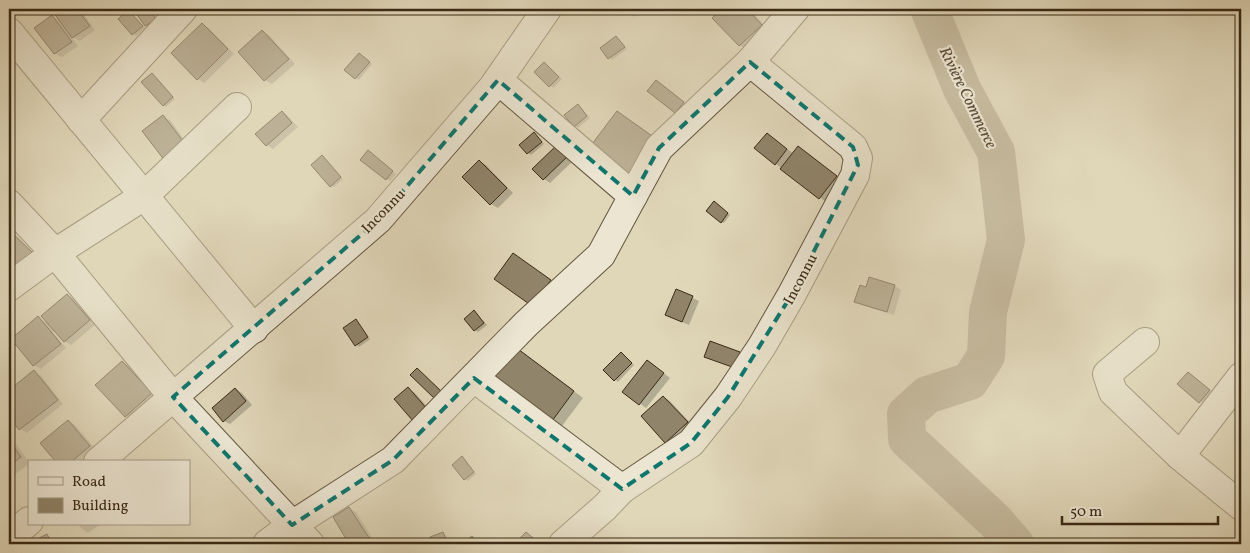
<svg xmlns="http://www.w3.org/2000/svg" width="1250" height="553" viewBox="0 0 1250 553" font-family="Vollkorn,serif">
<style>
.shadow{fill:#0003}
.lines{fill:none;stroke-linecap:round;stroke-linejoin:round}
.river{stroke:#a89c81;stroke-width:38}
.building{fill:#90846a;stroke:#3a2a15}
.minor-casing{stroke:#64553e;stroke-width:30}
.minor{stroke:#ebe5d2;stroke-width:28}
.marked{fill:none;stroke:#0f766e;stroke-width:4;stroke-dasharray:10 6;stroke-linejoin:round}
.labels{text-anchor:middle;stroke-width:4.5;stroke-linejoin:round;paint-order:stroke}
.street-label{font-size:15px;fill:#3a2a15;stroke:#ebe5d2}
.water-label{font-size:16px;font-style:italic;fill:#5b4c35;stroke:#ebe5d2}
</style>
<rect width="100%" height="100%" fill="#e0d7b9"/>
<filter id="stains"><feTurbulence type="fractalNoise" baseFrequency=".004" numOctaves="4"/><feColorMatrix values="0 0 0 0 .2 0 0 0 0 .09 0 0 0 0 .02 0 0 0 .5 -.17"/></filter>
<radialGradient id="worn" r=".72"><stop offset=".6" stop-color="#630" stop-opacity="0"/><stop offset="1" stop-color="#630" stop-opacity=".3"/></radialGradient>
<g class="shadow">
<polygon points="60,9 80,9 95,30 80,41 70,36 78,46 62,57 55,54 36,28 52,16 63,23 55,12"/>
<polygon points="134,9 149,9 158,21 149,27 146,25"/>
<polygon points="622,9 640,9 634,17"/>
<polygon points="724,9 749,9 768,29 746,49 739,45 714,18"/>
<polygon points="128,12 145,28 136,36 120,19"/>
<polygon points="202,24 209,28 234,54 204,83 198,79"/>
<polygon points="262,32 269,35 295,64 272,84 265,80 240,52"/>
<polygon points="616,37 627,49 612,60 601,48"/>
<polygon points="362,56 372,64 359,80 356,78"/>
<polygon points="544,63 562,79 553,88 535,72"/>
<polygon points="155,76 175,99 166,107 163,105"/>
<polygon points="657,81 690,107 682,116 649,90"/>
<polygon points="578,105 590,118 578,128 575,126"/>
<polygon points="282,112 288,116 298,127 273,149 267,145"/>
<polygon points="163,117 170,120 192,150 173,164"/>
<polygon points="534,134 544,144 531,155 521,145"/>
<polygon points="767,134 794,154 805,151 843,181 826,202 776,164"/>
<polygon points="564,150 574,160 550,183 544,179"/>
<polygon points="371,154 396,174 390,181 362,159"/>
<polygon points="323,157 343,179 334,187 331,186"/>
<polygon points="479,161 486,165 513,193 498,208 491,204"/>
<polygon points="717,204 730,215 724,223 721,222"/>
<polygon points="9,230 13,233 38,257 18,266 9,257"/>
<polygon points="870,278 895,286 901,290 894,315 862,305 856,301 866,289"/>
<polygon points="677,291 699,301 689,325 673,318"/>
<polygon points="67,295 74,299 95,325 71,345 64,341 55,331 53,332 66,348 41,369 34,365 12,339 38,318 49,324"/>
<polygon points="475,312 487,325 478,332 475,330"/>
<polygon points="356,321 370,339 359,347 344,329"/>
<polygon points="710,343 746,357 742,371 705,357"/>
<polygon points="514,347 583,398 562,426 552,420"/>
<polygon points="624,355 634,365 618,382 605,370"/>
<polygon points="122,362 129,366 157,397 132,420 126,416 97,385"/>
<polygon points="654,366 670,378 646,408 624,392"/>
<polygon points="34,372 41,376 63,404 27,433 20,429 9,414 9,392"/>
<polygon points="1189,373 1216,395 1206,406 1179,384"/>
<polygon points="235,389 242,393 252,405 230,424 224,421"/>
<polygon points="408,389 415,393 433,413 421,423"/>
<polygon points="664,397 670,401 694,427 673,446 666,442 643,416"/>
<polygon points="69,421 75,425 96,450 82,462 57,462"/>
<polygon points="9,434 29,462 29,464 9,479"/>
<polygon points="462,458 476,474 468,481 465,479"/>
<polygon points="349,509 356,512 376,544 351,544 334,518"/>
<polygon points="78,524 101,524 88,533 82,529"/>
<polygon points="443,533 446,535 449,544 434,544 431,538"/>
<polygon points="526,533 533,537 541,544 516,544"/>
<polygon points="47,535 53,539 56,544 31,544"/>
</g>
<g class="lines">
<polyline class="river" points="932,9 930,11 962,89 996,152 1006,240 988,312 986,356 970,381 927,395 906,414 907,439 995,521 1015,544"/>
</g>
<g class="building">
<polygon points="58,9 77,9 90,26 72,38 53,12"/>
<polygon points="133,9 149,9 156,19 145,26"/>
<polygon points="722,9 747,9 762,25 739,46 712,18"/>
<polygon points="128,10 143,26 132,35 118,19"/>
<polygon points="52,15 72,42 54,54 34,28"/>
<polygon points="202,23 228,49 197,80 171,53"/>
<polygon points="262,30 289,59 264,81 238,52"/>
<polygon points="616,36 625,47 608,59 600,48"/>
<polygon points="359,53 370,62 355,79 344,70"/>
<polygon points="544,62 559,77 549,87 534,72"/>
<polygon points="152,73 173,97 163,106 141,82"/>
<polygon points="656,80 684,102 675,113 647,91"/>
<polygon points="578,104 587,116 574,127 564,115"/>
<polygon points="282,111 292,123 266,146 255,134"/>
<polygon points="617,111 655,138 627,176 589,148"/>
<polygon points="163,115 186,145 165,161 142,131"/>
<polygon points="534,132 542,142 527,154 519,145"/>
<polygon points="767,133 787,149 775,165 754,148"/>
<polygon points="558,144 569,155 543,180 532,169"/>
<polygon points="798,146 837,176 819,199 780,169"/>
<polygon points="368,150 393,171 386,180 360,160"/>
<polygon points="322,155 341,177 330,187 311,165"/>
<polygon points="479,160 507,188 490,205 462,177"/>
<polygon points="714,201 728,213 721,223 706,211"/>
<polygon points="9,230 32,252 17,267 9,259"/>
<polygon points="513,253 551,280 532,306 494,279"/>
<polygon points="869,277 895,285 887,312 854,302 860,285 866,287"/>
<polygon points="676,289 693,296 682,322 665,315"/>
<polygon points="67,294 90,320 64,342 41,316"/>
<polygon points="474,310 484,323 474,331 464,319"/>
<polygon points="38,316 61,344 33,366 11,339"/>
<polygon points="356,319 368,337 355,346 343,328"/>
<polygon points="710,341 740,352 735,368 704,357"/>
<polygon points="514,346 574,391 552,421 491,375"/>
<polygon points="621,352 632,363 614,381 603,370"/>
<polygon points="647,360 664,373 639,405 622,392"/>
<polygon points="122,361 152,393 125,417 95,385"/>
<polygon points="417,368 441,391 434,398 410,375"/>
<polygon points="34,370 58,400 19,430 9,416 9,390"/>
<polygon points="1188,372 1210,390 1199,403 1177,384"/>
<polygon points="408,387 427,409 413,421 394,399"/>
<polygon points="235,388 246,401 223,422 212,408"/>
<polygon points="663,396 688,422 665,443 641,416"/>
<polygon points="68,420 90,446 71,462 56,462 40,443"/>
<polygon points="9,440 21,457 9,466"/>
<polygon points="462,456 474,472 464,480 452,465"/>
<polygon points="349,507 373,544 349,544 333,517"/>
<polygon points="443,532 448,544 432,544 430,537"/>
<polygon points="526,532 540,544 514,544"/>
<polygon points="47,534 52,544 28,544"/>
<polygon points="472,536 479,544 462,544"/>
</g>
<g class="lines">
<defs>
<g id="minor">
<polyline points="9,32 254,329"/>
<polyline points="498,80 633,196"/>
<polyline points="81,120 183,9"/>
<polyline points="9,204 55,253 173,397 310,544"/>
<polyline points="9,287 55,253 144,196 237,107"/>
<polyline points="1145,342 1107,374 1113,392 1180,456 1241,506"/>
<polyline points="474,378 622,489"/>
<polyline points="1180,456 1241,377"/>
<polyline points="98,462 378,220 493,87 547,9"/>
<polyline points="9,538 29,521"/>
<polyline points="267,544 292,525 393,460 526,324 601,255 659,148 750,62 795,9"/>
<polyline points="563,544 605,507 622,489 691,443 728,397 762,346 792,294 855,175 858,158 853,147 750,62"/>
</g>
</defs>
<use href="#minor" class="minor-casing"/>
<use href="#minor" class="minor"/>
</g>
<path d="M0 0H1250V553H0ZM 750,62 L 853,147 L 858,165 L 792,294 L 728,397 L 691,443 L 622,489 L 474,378 L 393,460 L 292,525 L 173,397 L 378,220 L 498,80 L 633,196 L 659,148 Z" fill="#e0d7b9" fill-opacity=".55" fill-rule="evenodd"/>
<path class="marked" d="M 750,62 L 853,147 L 858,165 L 792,294 L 728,397 L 691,443 L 622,489 L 474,378 L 393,460 L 292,525 L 173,397 L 378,220 L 498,80 L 633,196 L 659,148 Z"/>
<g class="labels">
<g class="street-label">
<text transform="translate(383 211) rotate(-46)" y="5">Inconnu</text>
<text transform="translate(800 279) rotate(-62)" y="5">Inconnu</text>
</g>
<g class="water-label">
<text transform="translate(969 97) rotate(64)" y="6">Rivière Commerce</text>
</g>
</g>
<rect width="1250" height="553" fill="none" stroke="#e0d7b9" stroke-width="30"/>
<rect x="10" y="10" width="1230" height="533" fill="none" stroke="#3a2a15" stroke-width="2.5"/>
<rect x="15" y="15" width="1220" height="523" fill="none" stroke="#3a2a15"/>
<rect x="28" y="460" width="162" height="65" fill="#ebe5d2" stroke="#a49a86"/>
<rect x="38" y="477" width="25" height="8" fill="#ebe5d2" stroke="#a49a86"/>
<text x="72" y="486" font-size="15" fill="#3a2a15">Road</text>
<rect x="38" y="498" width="25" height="15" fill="#90846a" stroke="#a49a86"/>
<text x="72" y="510" font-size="15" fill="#3a2a15">Building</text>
<path d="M1062 516v8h156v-8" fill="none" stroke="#3a2a15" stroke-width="2.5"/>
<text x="1070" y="516" font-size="15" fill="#3a2a15" stroke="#ebe5d2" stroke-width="4" paint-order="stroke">50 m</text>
<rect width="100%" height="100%" filter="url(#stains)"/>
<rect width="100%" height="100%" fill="url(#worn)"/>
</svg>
